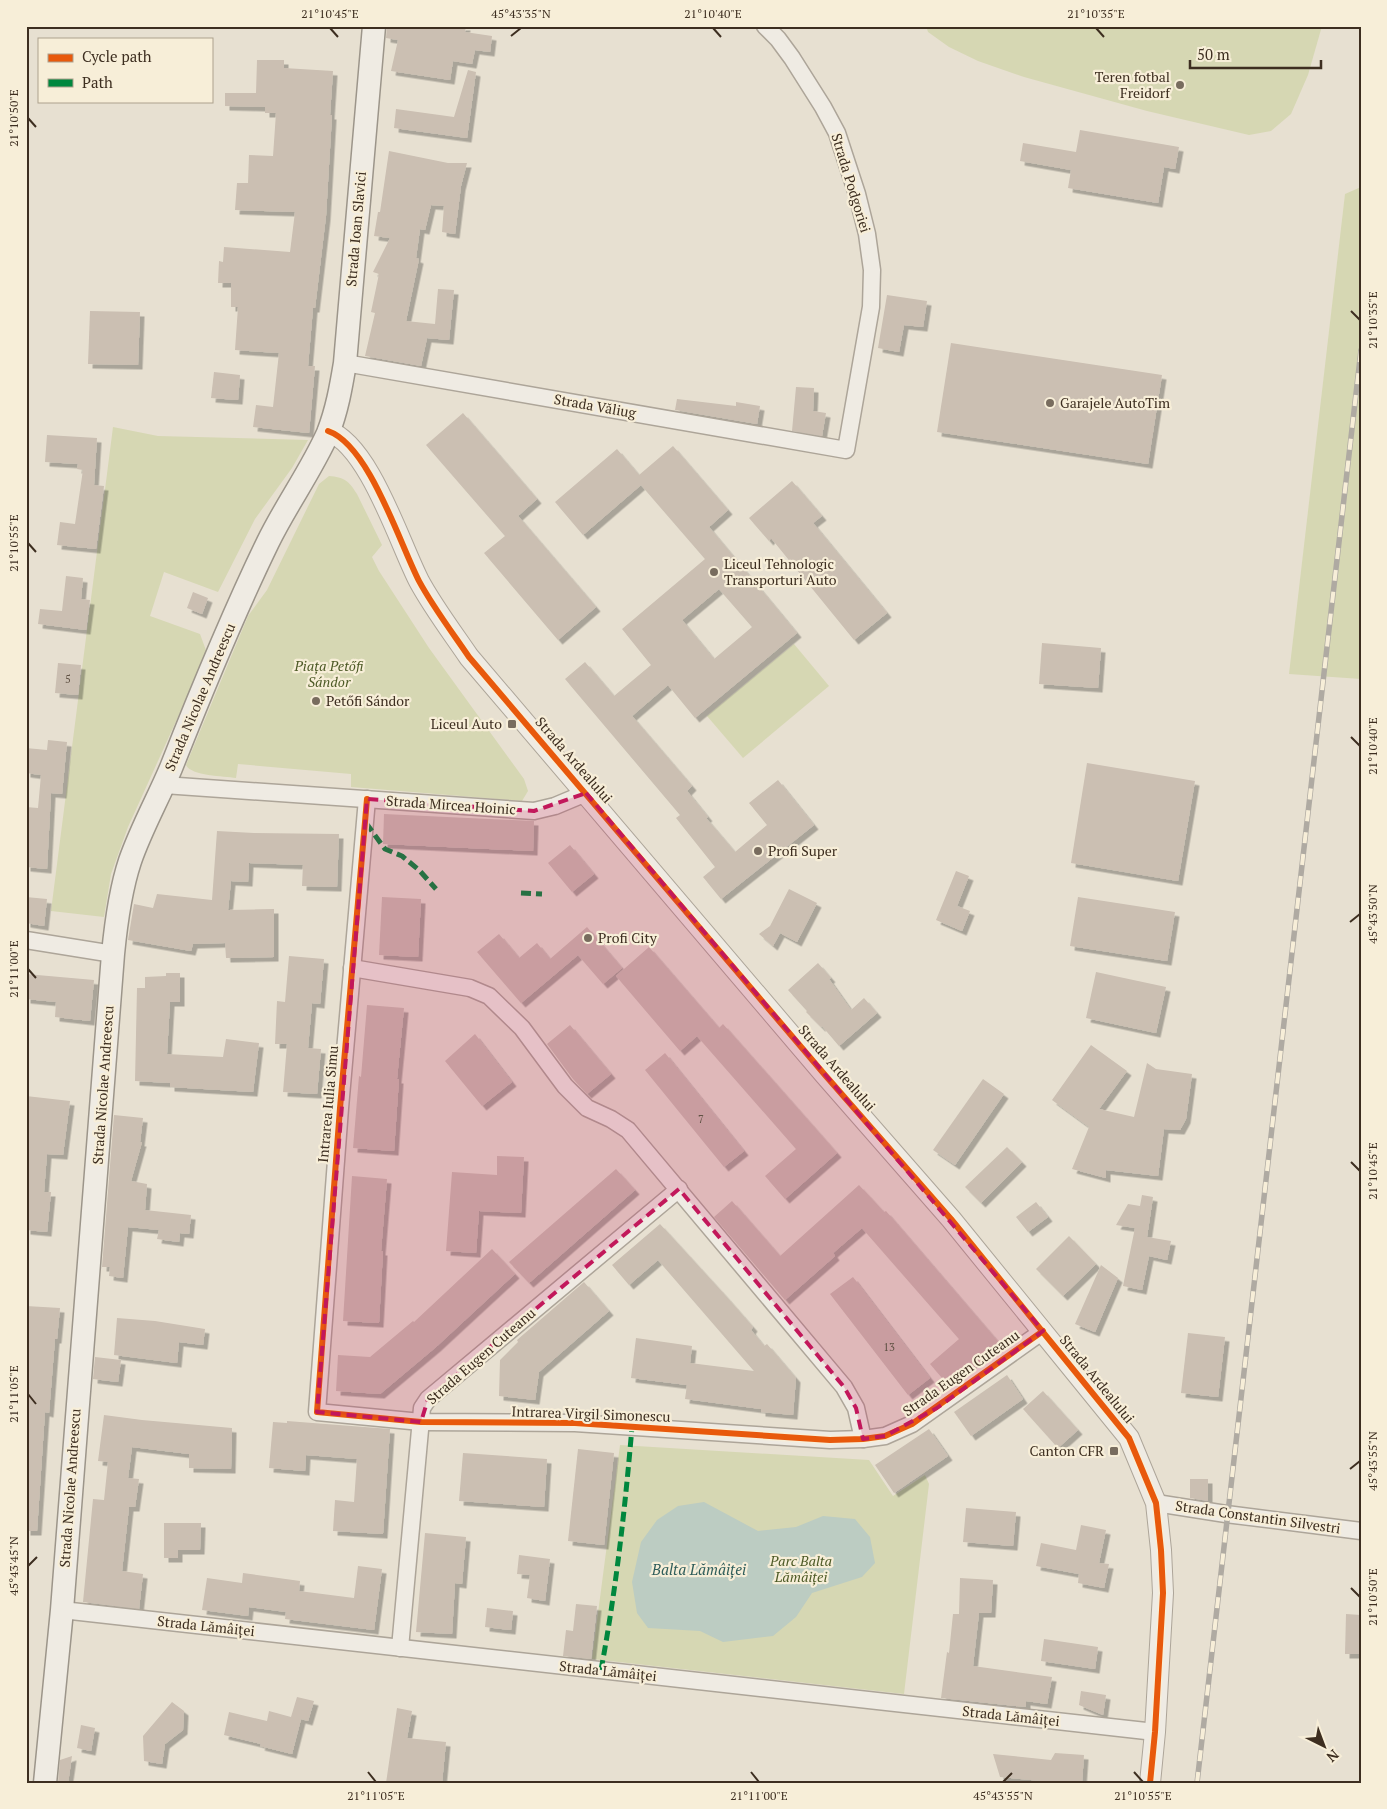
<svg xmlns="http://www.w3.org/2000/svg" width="1387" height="1809" viewBox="0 0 1387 1809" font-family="'PT Serif',serif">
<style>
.green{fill:#d6d7b3}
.water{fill:#bcccc2}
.building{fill:#cbbfb2;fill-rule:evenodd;filter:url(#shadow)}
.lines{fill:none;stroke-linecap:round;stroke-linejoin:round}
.minor-casing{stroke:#ada599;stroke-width:19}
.tertiary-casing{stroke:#ada599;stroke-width:22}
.secondary-casing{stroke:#9c958a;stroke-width:25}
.minor{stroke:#efebe3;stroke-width:16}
.tertiary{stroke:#efebe3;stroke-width:20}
.secondary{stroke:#efebe3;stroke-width:22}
.rail-casing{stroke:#afaaa2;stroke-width:5.5}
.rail{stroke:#f7eed8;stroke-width:4;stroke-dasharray:11;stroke-linecap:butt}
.quiet{stroke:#00873e;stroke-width:5;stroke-dasharray:10 5;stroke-linecap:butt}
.cycleway-casing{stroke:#f7eed8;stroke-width:9}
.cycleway{stroke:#e8590c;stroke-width:6}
.marked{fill:#c2185b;fill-opacity:0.2;stroke:#c2185b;stroke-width:4;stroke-dasharray:10 6;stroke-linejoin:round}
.ticks{fill:none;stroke:#3d2e20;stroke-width:2}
.poi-dot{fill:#786c5e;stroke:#f7eed8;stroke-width:2}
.labels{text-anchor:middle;stroke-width:4.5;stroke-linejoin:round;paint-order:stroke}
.number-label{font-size:11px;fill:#605244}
.poi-label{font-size:14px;fill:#3d2e20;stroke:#f7eed8;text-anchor:start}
.street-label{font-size:14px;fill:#3d2e20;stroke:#f7eed8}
.park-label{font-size:14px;font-style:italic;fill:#4d5a26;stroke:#f7eed8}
.water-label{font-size:15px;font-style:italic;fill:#2f5d5a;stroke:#f7eed8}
.neatline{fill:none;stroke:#3d2e20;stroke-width:2}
.ticks-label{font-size:12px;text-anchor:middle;fill:#3d2e20}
</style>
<defs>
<filter id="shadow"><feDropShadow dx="4.5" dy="4.5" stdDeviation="0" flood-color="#0004"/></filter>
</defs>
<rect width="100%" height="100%" fill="#e7e0d1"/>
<g class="green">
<polygon points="926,26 1322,26 1308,75 1291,114 1271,131 1249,135 1147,111 1024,77 978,61 949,47 928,32"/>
<polygon points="1361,187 1361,679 1289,674 1345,194"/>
<polygon points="113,427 158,436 308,440 292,468 255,519 218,592 164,572 150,616 200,634 207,653 128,827 111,874 104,917 51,911"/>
<path d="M 329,476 C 344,477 349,481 357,494 L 382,545 L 372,557 L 379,571 L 429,648 L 524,779 L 528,791 L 522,801 L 351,787 L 351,774 L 238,764 L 236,778 C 224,776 191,776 186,765 L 248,616 L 267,590 L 319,484 Z"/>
<polygon points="794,644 829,686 743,758 707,716"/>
<polygon points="620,1445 869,1460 893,1496 925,1475 929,1484 904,1694 592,1659"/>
</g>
<polygon class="water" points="704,1502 758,1531 796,1527 823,1516 855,1519 870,1537 875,1563 862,1577 812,1593 796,1617 773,1636 723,1642 700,1631 648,1628 637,1613 632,1582 641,1542 657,1520 678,1506"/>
<g class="building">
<polygon points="387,26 466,26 465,32 492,36 490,52 475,50 472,64 453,61 450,80 391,71 398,40 386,38"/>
<polygon points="257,60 284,60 284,68 333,71 330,115 332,115 326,216 315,308 313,308 308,366 315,366 309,433 253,427 256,405 273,407 279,353 235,350 238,307 231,307 231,283 218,283 219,261 223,262 224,247 290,252 295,212 235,210 237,183 248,183 249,155 273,156 276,113 265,113 265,107 225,106 225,93 256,93"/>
<polygon points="468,70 476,72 467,138 394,128 396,109 454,117"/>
<polygon points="1080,130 1179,147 1175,169 1164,167 1158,203 1068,188 1071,170 1020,161 1023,143 1076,152"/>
<polygon points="389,151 448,163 467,163 461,186 455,234 442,232 444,206 431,205 425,230 420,229 416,258 419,259 406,321 435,324 438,289 454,290 449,340 427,338 421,366 365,356 375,313 371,312 379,274 373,272 390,238 374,236 378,212 380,212"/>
<polygon points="887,295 927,301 923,327 904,325 899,352 878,348"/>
<polygon points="90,311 140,312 138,365 88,364"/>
<polygon points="951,343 1162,375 1148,464 937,432"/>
<polygon points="214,372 240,375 238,400 211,398"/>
<polygon points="796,387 814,388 813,411 826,413 822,436 792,431"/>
<polygon points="677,399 736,406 736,402 760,406 757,424 675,410"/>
<polygon points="463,413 537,499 518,516 596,607 558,640 484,553 505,536 426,445"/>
<polygon points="47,435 97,438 94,485 104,486 96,549 57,545 60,522 75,524 83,470 77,469 78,464 45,462"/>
<path d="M 673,446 L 728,510 L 709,527 L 797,633 L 695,718 L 668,685 L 632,716 L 692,786 L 687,791 L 708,817 L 706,818 L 735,852 L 767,825 L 749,803 L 778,780 L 814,825 L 721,899 L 703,877 L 715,867 L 676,818 L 680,815 L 565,679 L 585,662 L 614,696 L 651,665 L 622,629 L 705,559 L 641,485 L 583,535 L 555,502 L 617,449 L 639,475 ZM 719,589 L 752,627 L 714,659 L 682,620 Z"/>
<polygon points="792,481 822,516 813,523 887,613 854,640 771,538 769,541 749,518"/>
<polygon points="66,576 83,578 81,599 90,600 86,630 38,624 40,609 62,611"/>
<polygon points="193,592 208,598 202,614 187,608"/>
<polygon points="1042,643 1101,648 1098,688 1039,684"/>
<polygon points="58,663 81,665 78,695 55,693"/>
<polygon points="48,740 67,742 62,794 51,793 47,869 26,867 26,807 38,808 41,775 26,773 26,748 47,750"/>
<polygon points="1087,763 1195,781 1178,881 1071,863"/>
<polygon points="384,814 534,821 533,851 383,844"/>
<polygon points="217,831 254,833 339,834 337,887 302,886 303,865 249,863 248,882 231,881 228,910 274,909 274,957 226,958 225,943 193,944 191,951 128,940 134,904 153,908 157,894 212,900"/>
<polygon points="570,845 594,874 572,892 548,863"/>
<polygon points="956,871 969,876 957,906 970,911 962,931 936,920"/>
<polygon points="789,889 817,903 797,942 780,933 773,946 759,934 770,926"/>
<polygon points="26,897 47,899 44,926 26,923"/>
<polygon points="382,897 421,899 418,957 379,955"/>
<polygon points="1078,897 1175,912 1167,961 1070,946"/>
<polygon points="587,927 622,968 603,984 578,955 521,1003 477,952 499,934 519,958 537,943 550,959"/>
<polygon points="649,947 719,1028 723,1024 837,1153 785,1199 765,1176 796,1149 697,1036 680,1051 616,976"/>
<polygon points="289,956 324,959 320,1004 312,1003 308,1048 321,1049 317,1094 283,1092 287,1044 275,1044 277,1001 285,1002"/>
<polygon points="818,963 831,978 829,979 851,1010 864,998 877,1013 839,1046 822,1026 821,1027 806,1012 807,1011 788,990"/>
<polygon points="1096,972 1166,987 1156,1033 1086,1018"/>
<polygon points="166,973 180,973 180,1002 170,1002 167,1054 223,1057 226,1039 259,1043 253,1092 170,1087 170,1083 135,1081 137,988 145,988 145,977 166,976"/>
<polygon points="26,974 94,980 90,1021 55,1017 56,1002 26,999"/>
<polygon points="367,1005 404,1008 397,1079 399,1079 394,1151 353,1148 359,1076 361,1077"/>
<polygon points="570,1025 611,1074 587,1094 573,1079 547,1044"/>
<polygon points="475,1034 512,1082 482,1106 445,1061"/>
<polygon points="1091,1045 1127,1071 1099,1109 1134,1117 1147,1063 1156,1069 1192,1074 1186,1119 1180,1130 1164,1129 1158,1176 1106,1170 1106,1178 1072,1169 1089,1127 1052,1100"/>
<polygon points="665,1053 744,1151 724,1167 645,1070"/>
<polygon points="983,1079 1004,1094 955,1165 933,1150"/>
<polygon points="26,1096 70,1101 63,1155 47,1154 44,1192 51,1192 47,1232 26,1230"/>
<polygon points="114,1115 143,1118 140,1142 142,1142 131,1181 147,1184 145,1210 191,1215 189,1234 180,1233 179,1242 157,1239 159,1230 128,1227 123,1278 109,1276 110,1267 102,1267"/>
<polygon points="1007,1147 1022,1162 981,1203 965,1187"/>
<polygon points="497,1156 524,1157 521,1213 479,1211 476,1253 446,1251 452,1172 497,1175"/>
<polygon points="616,1169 635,1190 529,1283 509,1262"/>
<polygon points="352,1176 387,1179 381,1251 383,1251 379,1323 343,1321"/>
<polygon points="859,1185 884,1212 886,1211 1001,1345 983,1361 949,1386 930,1364 959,1339 862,1228 833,1253 835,1256 785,1300 714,1217 732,1201 780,1256"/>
<polygon points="1142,1195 1153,1197 1147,1237 1171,1241 1167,1260 1149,1256 1142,1290 1123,1286 1135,1228 1116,1225 1128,1204 1140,1206"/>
<polygon points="1036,1202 1048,1217 1028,1232 1016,1217"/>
<polygon points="660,1224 724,1294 753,1327 751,1330 764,1346 767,1344 796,1378 793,1415 761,1412 761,1409 685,1399 687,1385 631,1378 636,1338 692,1346 690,1363 754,1371 658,1260 629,1285 612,1265"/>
<polygon points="1069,1236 1096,1264 1063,1296 1036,1269"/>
<polygon points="492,1249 515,1274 436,1347 380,1394 336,1391 338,1355 370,1357 413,1321 414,1322"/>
<polygon points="1101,1265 1118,1278 1095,1332 1075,1324"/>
<polygon points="853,1277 930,1378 908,1395 830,1294"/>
<polygon points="584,1282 609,1311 539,1372 535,1400 499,1396 500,1360 518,1342 517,1340"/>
<polygon points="26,1306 60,1308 57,1339 55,1339 49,1413 45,1412 37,1531 26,1531"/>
<polygon points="117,1318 155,1321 205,1329 203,1345 179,1342 177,1363 114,1355"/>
<polygon points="1188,1333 1225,1337 1218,1397 1181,1393"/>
<polygon points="95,1357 121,1360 118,1382 93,1379"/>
<polygon points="1007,1375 1023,1399 971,1436 954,1412"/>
<polygon points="1043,1391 1078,1430 1058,1448 1023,1409"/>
<polygon points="104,1415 142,1420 232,1428 231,1469 189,1468 189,1454 132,1447 128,1478 139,1479 135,1507 129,1507 122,1571 143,1574 139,1609 83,1602 93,1499 104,1500 108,1462 98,1461"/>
<polygon points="287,1421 390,1429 383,1534 333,1531 335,1500 354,1502 357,1459 306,1455 305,1471 269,1468 273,1422 287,1423"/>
<polygon points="929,1429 948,1456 894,1493 875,1465"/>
<polygon points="578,1449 614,1453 604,1545 568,1541"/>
<polygon points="463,1453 547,1459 544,1507 459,1501"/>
<polygon points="1190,1479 1208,1479 1208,1501 1190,1498"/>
<polygon points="966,1508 1016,1512 1013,1546 963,1542"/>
<polygon points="164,1523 201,1523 200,1550 178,1550 178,1558 164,1558"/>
<polygon points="1081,1525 1106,1530 1099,1563 1109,1564 1104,1588 1078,1583 1079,1574 1036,1566 1041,1543 1076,1550"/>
<polygon points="425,1533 466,1537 462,1584 455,1583 452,1634 416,1632"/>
<polygon points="519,1555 550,1559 545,1601 527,1598 530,1575 517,1574"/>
<polygon points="358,1566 382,1569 374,1630 285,1619 286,1612 249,1607 248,1616 202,1610 207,1578 242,1583 243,1573 300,1581 299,1591 354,1598"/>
<polygon points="960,1578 993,1580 991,1613 979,1613 973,1666 1052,1677 1047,1704 1026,1701 1026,1707 941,1698 947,1652 949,1653 953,1614 959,1614"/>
<polygon points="576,1604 597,1606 591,1659 563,1656 566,1630 573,1631"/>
<polygon points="487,1608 513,1611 511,1630 485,1627"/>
<polygon points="1346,1614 1361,1615 1361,1654 1345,1654"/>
<polygon points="1044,1639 1098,1647 1095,1669 1041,1661"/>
<polygon points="1081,1691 1106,1695 1103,1715 1079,1705"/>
<polygon points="297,1697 314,1701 308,1721 301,1719 292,1754 260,1746 261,1744 224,1735 229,1712 267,1721 269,1711 291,1717"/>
<polygon points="172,1702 184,1711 183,1730 165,1744 162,1764 144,1761 143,1736"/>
<polygon points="397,1708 412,1711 407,1738 446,1742 442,1783 386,1783"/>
<polygon points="81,1725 95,1728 91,1751 77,1748"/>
<polygon points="1055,1753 1084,1755 1082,1783 1062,1783 1000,1777 993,1754 1051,1760"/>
<polygon points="72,1756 68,1783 58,1783 60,1760"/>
</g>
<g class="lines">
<defs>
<g id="minor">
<polyline points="345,363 846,450 871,307 872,270 867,234 857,194 837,133 823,107 792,58 778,39 765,26"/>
<polyline points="164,785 534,811 555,806 586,793"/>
<polyline points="367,799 340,1108 317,1412 421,1422 575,1423 830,1440 863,1439 885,1436 912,1424 1043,1331"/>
<polyline points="26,940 113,954"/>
<polyline points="352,968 470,988 489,996 522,1028 565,1086 587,1108 611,1119 628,1130 844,1387 856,1408 863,1439"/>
<polyline points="1156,1503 1226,1514 1361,1531"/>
<polyline points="62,1610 1155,1732"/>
<polyline points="400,1648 422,1408 428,1399 679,1189"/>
</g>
<path id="tertiary" d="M 328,431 C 369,445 399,542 419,581 C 433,607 452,632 469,657 L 825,1075 L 951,1219 L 1129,1438 L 1156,1503 L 1161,1550 L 1163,1593 L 1155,1732 L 1150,1783"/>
<path id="secondary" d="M 45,1783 L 62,1610 L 113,954 C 116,923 120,891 130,861 C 141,829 158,799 171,768 C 201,692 232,616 268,542 C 286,505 311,471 328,433 C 337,410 341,387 345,363 L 374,26"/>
</defs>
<use href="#minor" class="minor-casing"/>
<use href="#tertiary" class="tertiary-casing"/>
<use href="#secondary" class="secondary-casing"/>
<use href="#minor" class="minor"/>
<use href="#tertiary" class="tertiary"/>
<use href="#secondary" class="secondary"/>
<defs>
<polyline id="rail" points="1197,1783 1361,350"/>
</defs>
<use href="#rail" class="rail-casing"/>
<use href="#rail" class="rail"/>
<g class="quiet">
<polyline points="366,823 385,849 402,856 419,870 436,889"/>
<polyline points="521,893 542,894"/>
<path d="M 601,1670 C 616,1590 625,1509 632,1427"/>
</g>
<defs>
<g id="cycleway">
<path d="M 328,431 C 369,445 399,542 419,581 C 433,607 452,632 469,657 L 825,1075 L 951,1219 L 1129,1438 L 1156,1503 L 1161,1550 L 1163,1593 L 1155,1732 L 1150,1783"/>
<polyline points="367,799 340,1108 317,1412 421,1422 575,1423 830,1440 863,1439 885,1436 912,1424 1043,1331"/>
</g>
</defs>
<use href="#cycleway" class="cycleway-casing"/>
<use href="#cycleway" class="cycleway"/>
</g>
<path class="marked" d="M 586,793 L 1043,1331 L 937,1408 L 885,1436 L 863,1439 L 856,1408 L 844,1387 L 679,1189 L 428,1399 L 421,1422 L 317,1412 L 367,799 L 534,811 Z"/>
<path class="ticks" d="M 330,28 L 338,37M 713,28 L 721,37M 1096,28 L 1104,37M 511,36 L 521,28M 28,118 L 36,127M 1351,311 L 1360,320M 28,543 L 36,552M 1351,737 L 1360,746M 1350,922 L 1360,914M 28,969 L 36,978M 1351,1162 L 1360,1171M 28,1394 L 36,1404M 1350,1469 L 1360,1461M 28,1566 L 37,1557M 1351,1588 L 1360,1597M 368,1772 L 376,1782M 751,1772 L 759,1782M 1134,1772 L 1143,1782M 1003,1782 L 1012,1773"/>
<g class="poi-dot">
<circle cx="1180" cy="85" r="5"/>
<circle cx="1050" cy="403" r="5"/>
<circle cx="714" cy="572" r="5"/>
<circle cx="316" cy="701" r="5"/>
<rect x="507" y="719" width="10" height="10" rx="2.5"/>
<circle cx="758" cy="851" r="5"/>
<circle cx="588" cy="938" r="5"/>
<rect x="1109" y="1446" width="10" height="10" rx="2.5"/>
</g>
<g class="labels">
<g class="number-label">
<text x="68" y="683">5</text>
<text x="701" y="1123">7</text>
<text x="889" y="1351">13</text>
</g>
<g class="poi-label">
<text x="1170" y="82" text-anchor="end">Teren fotbal<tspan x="1170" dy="16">Freidorf</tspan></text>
<text x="1060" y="408">Garajele AutoTim</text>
<text x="724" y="569">Liceul Tehnologic<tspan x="724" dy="16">Transporturi Auto</tspan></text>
<text x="326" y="706">Petőfi Sándor</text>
<text x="502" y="729" text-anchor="end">Liceul Auto</text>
<text x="768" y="856">Profi Super</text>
<text x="598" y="943">Profi City</text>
<text x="1104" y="1456" text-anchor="end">Canton CFR</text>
</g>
<g class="street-label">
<text transform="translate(851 183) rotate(73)" y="5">Strada Podgoriei</text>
<text transform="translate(356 229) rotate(-85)" y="5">Strada Ioan Slavici</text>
<text transform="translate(595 406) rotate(10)" y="5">Strada Văliug</text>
<text transform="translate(200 697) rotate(-67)" y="5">Strada Nicolae Andreescu</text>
<text transform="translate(574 760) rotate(49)" y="5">Strada Ardealului</text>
<text transform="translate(451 805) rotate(4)" y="5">Strada Mircea Hoinic</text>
<text transform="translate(837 1068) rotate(49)" y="5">Strada Ardealului</text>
<text transform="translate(103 1085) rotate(-86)" y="5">Strada Nicolae Andreescu</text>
<text transform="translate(328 1104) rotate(-85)" y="5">Intrarea Iulia Simu</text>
<text transform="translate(481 1356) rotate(-41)" y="5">Strada Eugen Cuteanu</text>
<text transform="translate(961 1373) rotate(-35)" y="5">Strada Eugen Cuteanu</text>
<text transform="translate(1097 1379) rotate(51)" y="5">Strada Ardealului</text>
<text transform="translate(591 1414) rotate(2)" y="5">Intrarea Virgil Simonescu</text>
<text transform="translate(70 1488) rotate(-86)" y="5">Strada Nicolae Andreescu</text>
<text transform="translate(1258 1517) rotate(8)" y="5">Strada Constantin Silvestri</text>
<text transform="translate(206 1626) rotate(6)" y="5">Strada Lămâiței</text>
<text transform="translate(608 1671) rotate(6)" y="5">Strada Lămâiței</text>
<text transform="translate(1011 1716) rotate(6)" y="5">Strada Lămâiței</text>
</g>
<g class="park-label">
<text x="329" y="671">Piața Petőfi<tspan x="329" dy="16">Sándor</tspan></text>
<text x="801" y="1566">Parc Balta<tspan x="801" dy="16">Lămâiței</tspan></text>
</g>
<g class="water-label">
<text x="699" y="1575">Balta Lămâiței</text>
</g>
</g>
<rect width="1387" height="1809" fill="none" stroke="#f7eed8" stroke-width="55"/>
<rect x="38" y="38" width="175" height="65" fill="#f7eed8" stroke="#ada18e"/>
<rect x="48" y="54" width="25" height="8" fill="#e8590c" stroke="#ada18e"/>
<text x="82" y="62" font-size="15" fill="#3d2e20">Cycle path</text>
<rect x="48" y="79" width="25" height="8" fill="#00873e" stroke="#ada18e"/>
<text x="82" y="88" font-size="15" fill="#3d2e20">Path</text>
<g transform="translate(1324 1746) rotate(138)" stroke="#f7eed8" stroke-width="4" paint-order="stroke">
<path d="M0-4L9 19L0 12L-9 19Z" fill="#3d2e20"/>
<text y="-8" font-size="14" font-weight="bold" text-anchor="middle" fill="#3d2e20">N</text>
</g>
<path d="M1190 60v8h131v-8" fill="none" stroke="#3d2e20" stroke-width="2.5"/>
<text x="1197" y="60" font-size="15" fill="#3d2e20" stroke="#f7eed8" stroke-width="4" paint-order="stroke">50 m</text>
<rect x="28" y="28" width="1332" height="1754" class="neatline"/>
<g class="ticks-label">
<text x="330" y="18">21°10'45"E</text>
<text x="521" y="18">45°43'35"N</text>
<text x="713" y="18">21°10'40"E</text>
<text x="1096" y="18">21°10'35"E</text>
<text transform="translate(14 118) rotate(-90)" y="4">21°10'50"E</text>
<text transform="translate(1373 320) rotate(-90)" y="4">21°10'35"E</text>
<text transform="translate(14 543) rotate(-90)" y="4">21°10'55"E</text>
<text transform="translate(1373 746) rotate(-90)" y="4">21°10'40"E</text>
<text transform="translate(1373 914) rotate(-90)" y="4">45°43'50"N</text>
<text transform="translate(14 969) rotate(-90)" y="4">21°11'00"E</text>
<text transform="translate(1373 1171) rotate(-90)" y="4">21°10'45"E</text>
<text transform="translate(14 1394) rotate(-90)" y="4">21°11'05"E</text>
<text transform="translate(1373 1461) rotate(-90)" y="4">45°43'55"N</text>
<text transform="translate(14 1566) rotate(-90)" y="4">45°43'45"N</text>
<text transform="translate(1373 1597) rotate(-90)" y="4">21°10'50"E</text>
<text x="376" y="1800">21°11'05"E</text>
<text x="759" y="1800">21°11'00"E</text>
<text x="1003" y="1800">45°43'55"N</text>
<text x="1143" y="1800">21°10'55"E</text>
</g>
</svg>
